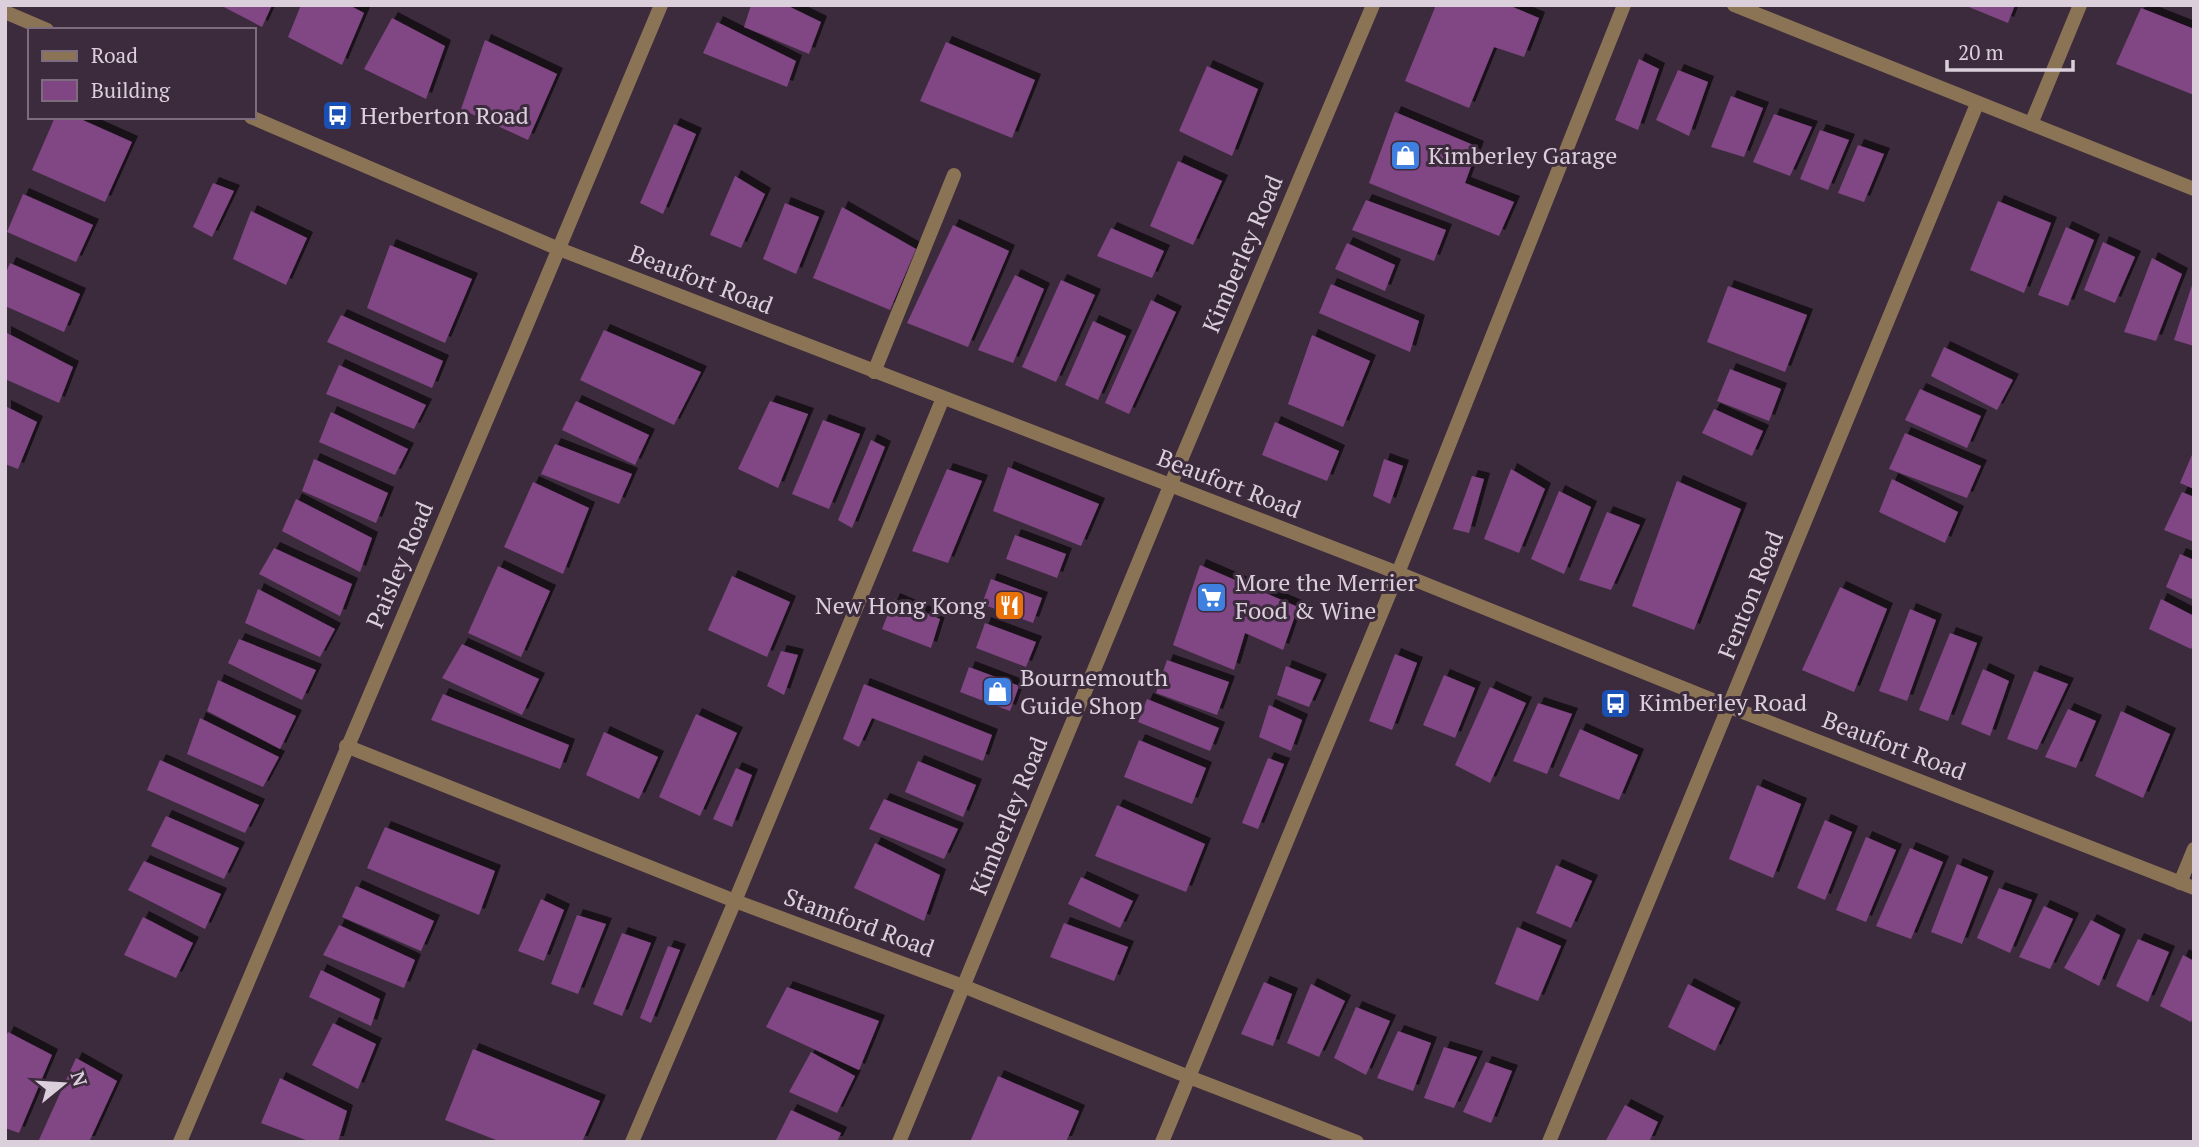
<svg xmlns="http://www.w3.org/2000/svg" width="2199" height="1147" viewBox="0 0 2199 1147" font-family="'PT Serif',serif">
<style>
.building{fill:#804684;filter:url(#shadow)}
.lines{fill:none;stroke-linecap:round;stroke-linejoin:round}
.service{stroke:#8b7355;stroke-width:14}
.minor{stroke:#8b7355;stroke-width:14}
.tertiary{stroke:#8b7355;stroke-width:14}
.labels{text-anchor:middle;stroke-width:6;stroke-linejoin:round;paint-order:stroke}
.poi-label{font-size:24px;fill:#dbcfdc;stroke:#3c2a3d;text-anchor:start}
.street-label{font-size:24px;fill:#dbcfdc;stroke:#3c2a3d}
</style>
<defs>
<filter id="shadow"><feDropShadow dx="6" dy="-6" stdDeviation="0" flood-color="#0009"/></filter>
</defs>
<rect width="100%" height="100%" fill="#3c2a3d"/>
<g class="building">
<polygon points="220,5 272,5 262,27"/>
<polygon points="301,5 349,5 364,13 342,65 288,37"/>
<polygon points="751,5 786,5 821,22 809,54 744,27"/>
<polygon points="1436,5 1508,5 1539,18 1524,57 1494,47 1469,108 1405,81"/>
<polygon points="1964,5 2015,5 2008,23"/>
<polygon points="2141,8 2194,29 2194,95 2116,64"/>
<polygon points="392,18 445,46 426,99 364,69"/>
<polygon points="717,22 796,61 787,87 703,53"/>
<polygon points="485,40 557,74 528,140 461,109"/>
<polygon points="946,42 1035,80 1012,138 920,101"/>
<polygon points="1639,59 1659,69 1638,130 1615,120"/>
<polygon points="1207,66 1258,89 1232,156 1179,131"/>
<polygon points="1678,70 1708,82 1689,136 1656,120"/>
<polygon points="1731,96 1763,108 1744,157 1711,147"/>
<polygon points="1395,112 1478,147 1465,183 1514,202 1499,236 1369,183"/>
<polygon points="1774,114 1812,127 1790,176 1753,162"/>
<polygon points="55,117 76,117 132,142 105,202 32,170"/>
<polygon points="674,124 696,134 663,214 640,203"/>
<polygon points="1820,130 1849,140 1828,190 1800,179"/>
<polygon points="1858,145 1884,154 1864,202 1838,193"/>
<polygon points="1178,161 1222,181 1193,245 1150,226"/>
<polygon points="735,176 765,194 741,248 710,235"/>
<polygon points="213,183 234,191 212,237 193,227"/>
<polygon points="23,194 93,225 76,262 7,232"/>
<polygon points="1366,200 1446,230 1434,261 1352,230"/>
<polygon points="1998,201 2051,223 2024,293 1970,270"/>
<polygon points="785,203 819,217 796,274 763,259"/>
<polygon points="842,207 916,249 890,310 813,278"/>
<polygon points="251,211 307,238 286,285 233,259"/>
<polygon points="953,225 1009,251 968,347 907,323"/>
<polygon points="2066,227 2094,240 2068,306 2038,295"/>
<polygon points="1111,228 1164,251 1152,278 1097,256"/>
<polygon points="2103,242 2135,257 2115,303 2084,290"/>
<polygon points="1347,243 1395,265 1385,291 1335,269"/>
<polygon points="390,245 472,279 445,343 367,308"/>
<polygon points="2152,258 2182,274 2156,341 2124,332"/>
<polygon points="10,263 80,294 64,332 5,306 5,275"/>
<polygon points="1015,275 1044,289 1013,363 978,350"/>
<polygon points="1061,280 1095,295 1056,382 1022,367"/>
<polygon points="2193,282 2194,283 2194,346 2174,340"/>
<polygon points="1331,284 1419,321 1410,352 1319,313"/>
<polygon points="1728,286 1807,315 1785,372 1707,342"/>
<polygon points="1151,300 1176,312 1129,414 1105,403"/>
<polygon points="341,315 443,361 432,388 327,342"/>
<polygon points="1093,321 1126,336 1098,400 1065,385"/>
<polygon points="604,330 701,372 674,425 580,380"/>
<polygon points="5,332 73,367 59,403 5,379"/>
<polygon points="1312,335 1370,361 1343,427 1288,404"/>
<polygon points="1944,347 2013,380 1997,410 1931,376"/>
<polygon points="339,365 426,405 414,429 326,394"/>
<polygon points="1730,369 1781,389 1769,421 1717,401"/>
<polygon points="1920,389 1981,416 1967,448 1905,420"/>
<polygon points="576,401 649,435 635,465 562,430"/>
<polygon points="770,401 808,414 778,488 738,469"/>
<polygon points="5,406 37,422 18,469 5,464"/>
<polygon points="1714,409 1763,431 1752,456 1702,433"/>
<polygon points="331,412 408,449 395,475 319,442"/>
<polygon points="823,420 860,434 829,509 792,494"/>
<polygon points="1275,422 1339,451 1327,481 1262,455"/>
<polygon points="1905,433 1981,466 1967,498 1889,469"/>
<polygon points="871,440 885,447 852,528 838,520"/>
<polygon points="555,444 632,474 619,504 541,474"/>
<polygon points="2194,450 2194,489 2180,483"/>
<polygon points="314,459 388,493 376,523 302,491"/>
<polygon points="1384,459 1403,466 1390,504 1373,496"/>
<polygon points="1008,467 1099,504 1081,546 993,511"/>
<polygon points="947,469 982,481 948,563 912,551"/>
<polygon points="1511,469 1545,489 1519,553 1484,539"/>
<polygon points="1472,476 1484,479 1469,533 1453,529"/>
<polygon points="1892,479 1958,512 1945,543 1879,512"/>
<polygon points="1677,481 1741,509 1694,630 1632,606"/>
<polygon points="533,482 589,508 563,574 504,547"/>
<polygon points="1559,491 1591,507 1564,574 1531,559"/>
<polygon points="2182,492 2194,497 2194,542 2164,530"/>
<polygon points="296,499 372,538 360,572 282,531"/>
<polygon points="1607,512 1640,525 1611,590 1579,580"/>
<polygon points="1015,535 1066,554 1057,578 1006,559"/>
<polygon points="274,548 352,584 340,616 259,574"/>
<polygon points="2180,554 2194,560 2194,600 2166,587"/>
<polygon points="1200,565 1298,607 1283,650 1245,633 1234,670 1173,645"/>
<polygon points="498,566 550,591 521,657 468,633"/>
<polygon points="732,576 790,602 767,657 708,630"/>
<polygon points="991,579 1042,598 1033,623 982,604"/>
<polygon points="1840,587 1887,609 1854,692 1802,670"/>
<polygon points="258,589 335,629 320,657 245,623"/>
<polygon points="894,599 940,619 931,648 882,629"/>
<polygon points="2161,599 2194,616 2194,644 2191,649 2149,629"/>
<polygon points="1910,609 1936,620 1907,701 1879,691"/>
<polygon points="985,623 1036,642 1026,667 976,648"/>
<polygon points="1950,633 1977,643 1948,721 1919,710"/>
<polygon points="239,639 316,670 302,700 228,663"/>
<polygon points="462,644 539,679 522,715 442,678"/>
<polygon points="781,651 798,655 784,695 767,686"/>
<polygon points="1395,654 1417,663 1392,730 1369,721"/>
<polygon points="1167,660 1229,682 1217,715 1156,693"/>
<polygon points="1286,666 1321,680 1309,707 1277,695"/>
<polygon points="969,667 1019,686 1010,711 960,692"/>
<polygon points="1983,669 2009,681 1990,736 1961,724"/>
<polygon points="2034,671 2068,684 2037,750 2007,739"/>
<polygon points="1444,675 1475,688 1455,738 1423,725"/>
<polygon points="218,680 296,716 280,749 207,711"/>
<polygon points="864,684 992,735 983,761 872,718 859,747 843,739"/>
<polygon points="1490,687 1526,703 1490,783 1455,765"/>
<polygon points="443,694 569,745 560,769 431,720"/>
<polygon points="1147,699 1219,728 1210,751 1138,722"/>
<polygon points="1538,703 1572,714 1547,774 1513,761"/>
<polygon points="1269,705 1302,720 1291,751 1259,737"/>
<polygon points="2068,709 2096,721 2076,768 2045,757"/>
<polygon points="2121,711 2170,734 2143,798 2095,776"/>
<polygon points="696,714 737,733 700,816 659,797"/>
<polygon points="200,718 279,757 263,787 187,754"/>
<polygon points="1580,729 1638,755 1619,800 1559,776"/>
<polygon points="604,732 658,757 639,799 586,775"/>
<polygon points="1139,740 1206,768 1192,804 1124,777"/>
<polygon points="1268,758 1284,764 1258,829 1242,823"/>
<polygon points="160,760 259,805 245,833 147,790"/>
<polygon points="918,761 976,785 963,817 905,792"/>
<polygon points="736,768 752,775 732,827 713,819"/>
<polygon points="1757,785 1801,804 1773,878 1729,859"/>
<polygon points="884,799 958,829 944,859 869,829"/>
<polygon points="1117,805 1205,844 1186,892 1095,856"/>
<polygon points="166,816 239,848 224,879 151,846"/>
<polygon points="1825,820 1852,832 1825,900 1797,888"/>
<polygon points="385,827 495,871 479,915 367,868"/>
<polygon points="1866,837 1896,850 1866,922 1836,910"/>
<polygon points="875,843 940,875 924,921 854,888"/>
<polygon points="1910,848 1943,862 1911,939 1876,926"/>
<polygon points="144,861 221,894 205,929 128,890"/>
<polygon points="1957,864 1988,877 1962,944 1931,932"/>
<polygon points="1556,865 1592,881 1571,928 1536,913"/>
<polygon points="1081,877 1133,901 1120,928 1068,904"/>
<polygon points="356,886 434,921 421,951 342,917"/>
<polygon points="1999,888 2032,900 2010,953 1977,938"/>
<polygon points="541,899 564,910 544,961 518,951"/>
<polygon points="2044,906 2073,919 2050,969 2019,957"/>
<polygon points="577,915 606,924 578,994 551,984"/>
<polygon points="143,917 193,943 176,978 124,955"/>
<polygon points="2091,920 2120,935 2099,986 2064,968"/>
<polygon points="1064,923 1128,947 1114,981 1050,957"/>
<polygon points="339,925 415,960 404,988 323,955"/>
<polygon points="1517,927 1561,946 1538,1001 1495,984"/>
<polygon points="622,933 651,943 622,1016 593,1004"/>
<polygon points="2138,939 2169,952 2148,1002 2116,986"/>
<polygon points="668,946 680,950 651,1023 640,1018"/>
<polygon points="2183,955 2194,961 2194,1014 2191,1022 2160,1006"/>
<polygon points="321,970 380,999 371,1026 309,997"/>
<polygon points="1264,982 1292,994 1273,1046 1241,1034"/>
<polygon points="1311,984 1345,1001 1319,1057 1287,1043"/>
<polygon points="1688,984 1735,1008 1715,1051 1668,1027"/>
<polygon points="787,987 879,1021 859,1070 766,1027"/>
<polygon points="1356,1007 1390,1021 1366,1075 1334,1058"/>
<polygon points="333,1023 376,1044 358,1089 312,1065"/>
<polygon points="1398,1031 1431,1043 1413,1091 1377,1078"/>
<polygon points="8,1032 52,1055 19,1133 5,1128 5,1038"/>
<polygon points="1444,1047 1477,1057 1454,1108 1424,1098"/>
<polygon points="473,1049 600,1101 582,1142 501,1142 445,1120"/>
<polygon points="811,1052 855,1076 837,1113 789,1092"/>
<polygon points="76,1058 117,1081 89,1142 38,1142"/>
<polygon points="1486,1062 1512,1071 1491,1123 1463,1112"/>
<polygon points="998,1076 1079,1111 1066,1142 970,1142"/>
<polygon points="280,1078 347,1111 338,1142 311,1142 261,1123"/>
<polygon points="1625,1105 1658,1122 1649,1142 1605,1142"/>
<polygon points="791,1110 841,1133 837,1142 775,1142"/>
</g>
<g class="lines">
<g class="service">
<polyline points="874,372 954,175"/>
<polyline points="632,1142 735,901 943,398"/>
<polyline points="1162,1142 1398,573 1624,5"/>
</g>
<g class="minor">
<polyline points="1734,5 2194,189"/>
<polyline points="2031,124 2080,5"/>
<polyline points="346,746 735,901 963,986 1189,1077 1357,1142"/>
<polyline points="2180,883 2194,849"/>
<path d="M 180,1142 C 340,763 503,385 661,5"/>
<polyline points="899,1142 1170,486 1373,5"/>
<polyline points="1549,1142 1977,104"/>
</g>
<g class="tertiary">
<polyline points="5,12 47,30"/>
<polyline points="251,117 559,249 1398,573 1730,707 2194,888"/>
</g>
</g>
<defs>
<symbol id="bus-square" viewBox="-11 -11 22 22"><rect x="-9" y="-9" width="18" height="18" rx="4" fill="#1a4fb4" stroke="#3c2a3d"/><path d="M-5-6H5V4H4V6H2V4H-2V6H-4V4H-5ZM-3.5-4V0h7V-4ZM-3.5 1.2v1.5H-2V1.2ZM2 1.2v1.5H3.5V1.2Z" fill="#fff"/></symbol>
<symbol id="shop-square" viewBox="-11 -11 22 22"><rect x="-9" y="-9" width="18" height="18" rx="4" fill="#3f7fe0" stroke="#3c2a3d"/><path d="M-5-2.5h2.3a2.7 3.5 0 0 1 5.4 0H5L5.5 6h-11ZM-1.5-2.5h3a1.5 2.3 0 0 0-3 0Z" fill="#fff"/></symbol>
<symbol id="supermarket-square" viewBox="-11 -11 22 22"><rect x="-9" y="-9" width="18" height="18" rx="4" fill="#3f7fe0" stroke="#3c2a3d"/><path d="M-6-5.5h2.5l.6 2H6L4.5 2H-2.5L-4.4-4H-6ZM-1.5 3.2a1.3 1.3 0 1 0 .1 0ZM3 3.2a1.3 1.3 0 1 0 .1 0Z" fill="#fff"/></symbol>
<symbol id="restaurant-square" viewBox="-11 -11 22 22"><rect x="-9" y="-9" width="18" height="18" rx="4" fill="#e8710a" stroke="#3c2a3d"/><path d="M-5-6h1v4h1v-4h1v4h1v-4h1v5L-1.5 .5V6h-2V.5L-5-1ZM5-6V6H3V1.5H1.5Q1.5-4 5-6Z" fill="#fff"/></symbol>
</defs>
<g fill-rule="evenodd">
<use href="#bus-square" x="320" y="98" width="35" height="35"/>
<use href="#shop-square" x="1388" y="138" width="35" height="35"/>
<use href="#supermarket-square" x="1194" y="580" width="35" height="35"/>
<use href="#restaurant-square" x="992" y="588" width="35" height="35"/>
<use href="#shop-square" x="980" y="674" width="35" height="35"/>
<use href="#bus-square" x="1598" y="686" width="35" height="35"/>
</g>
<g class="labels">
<g class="poi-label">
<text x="360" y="124">Herberton Road</text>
<text x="1428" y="164">Kimberley Garage</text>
<text x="1235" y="591">More the Merrier<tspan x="1235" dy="28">Food &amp; Wine</tspan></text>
<text x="986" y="614" text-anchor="end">New Hong Kong</text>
<text x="1020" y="686">Bournemouth<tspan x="1020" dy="28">Guide Shop</tspan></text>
<text x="1639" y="711">Kimberley Road</text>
</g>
<g class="street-label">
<text transform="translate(1243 254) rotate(-67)" y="8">Kimberley Road</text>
<text transform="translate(701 280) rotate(21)" y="8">Beaufort Road</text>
<text transform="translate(1229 484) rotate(21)" y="8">Beaufort Road</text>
<text transform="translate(400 565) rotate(-67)" y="8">Paisley Road</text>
<text transform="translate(1751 595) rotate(-68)" y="8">Fenton Road</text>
<text transform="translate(1894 746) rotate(21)" y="8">Beaufort Road</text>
<text transform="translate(1009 816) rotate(-68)" y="8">Kimberley Road</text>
<text transform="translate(859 923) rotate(20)" y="8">Stamford Road</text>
</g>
</g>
<rect width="2199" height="1147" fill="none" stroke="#dbcfdc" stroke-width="14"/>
<rect x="28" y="28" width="228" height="91" fill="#3c2a3d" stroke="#7c6c7d" stroke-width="2"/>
<rect x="42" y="51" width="35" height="10" fill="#8b7355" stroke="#7c6c7d" stroke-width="2"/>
<text x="91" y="63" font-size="21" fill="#dbcfdc">Road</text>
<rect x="42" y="80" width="35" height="21" fill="#804684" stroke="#7c6c7d" stroke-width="2"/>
<text x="91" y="98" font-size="21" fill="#dbcfdc">Building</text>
<g transform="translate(63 1084) rotate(72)" stroke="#3c2a3d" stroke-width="5" paint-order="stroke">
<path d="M0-5L12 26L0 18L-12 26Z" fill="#dbcfdc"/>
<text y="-10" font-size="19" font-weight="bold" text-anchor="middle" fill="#dbcfdc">N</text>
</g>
<path d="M1947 60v10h126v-10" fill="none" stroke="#dbcfdc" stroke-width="3.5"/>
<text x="1958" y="60" font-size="21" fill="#dbcfdc" stroke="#3c2a3d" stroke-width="5" paint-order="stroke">20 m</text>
</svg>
